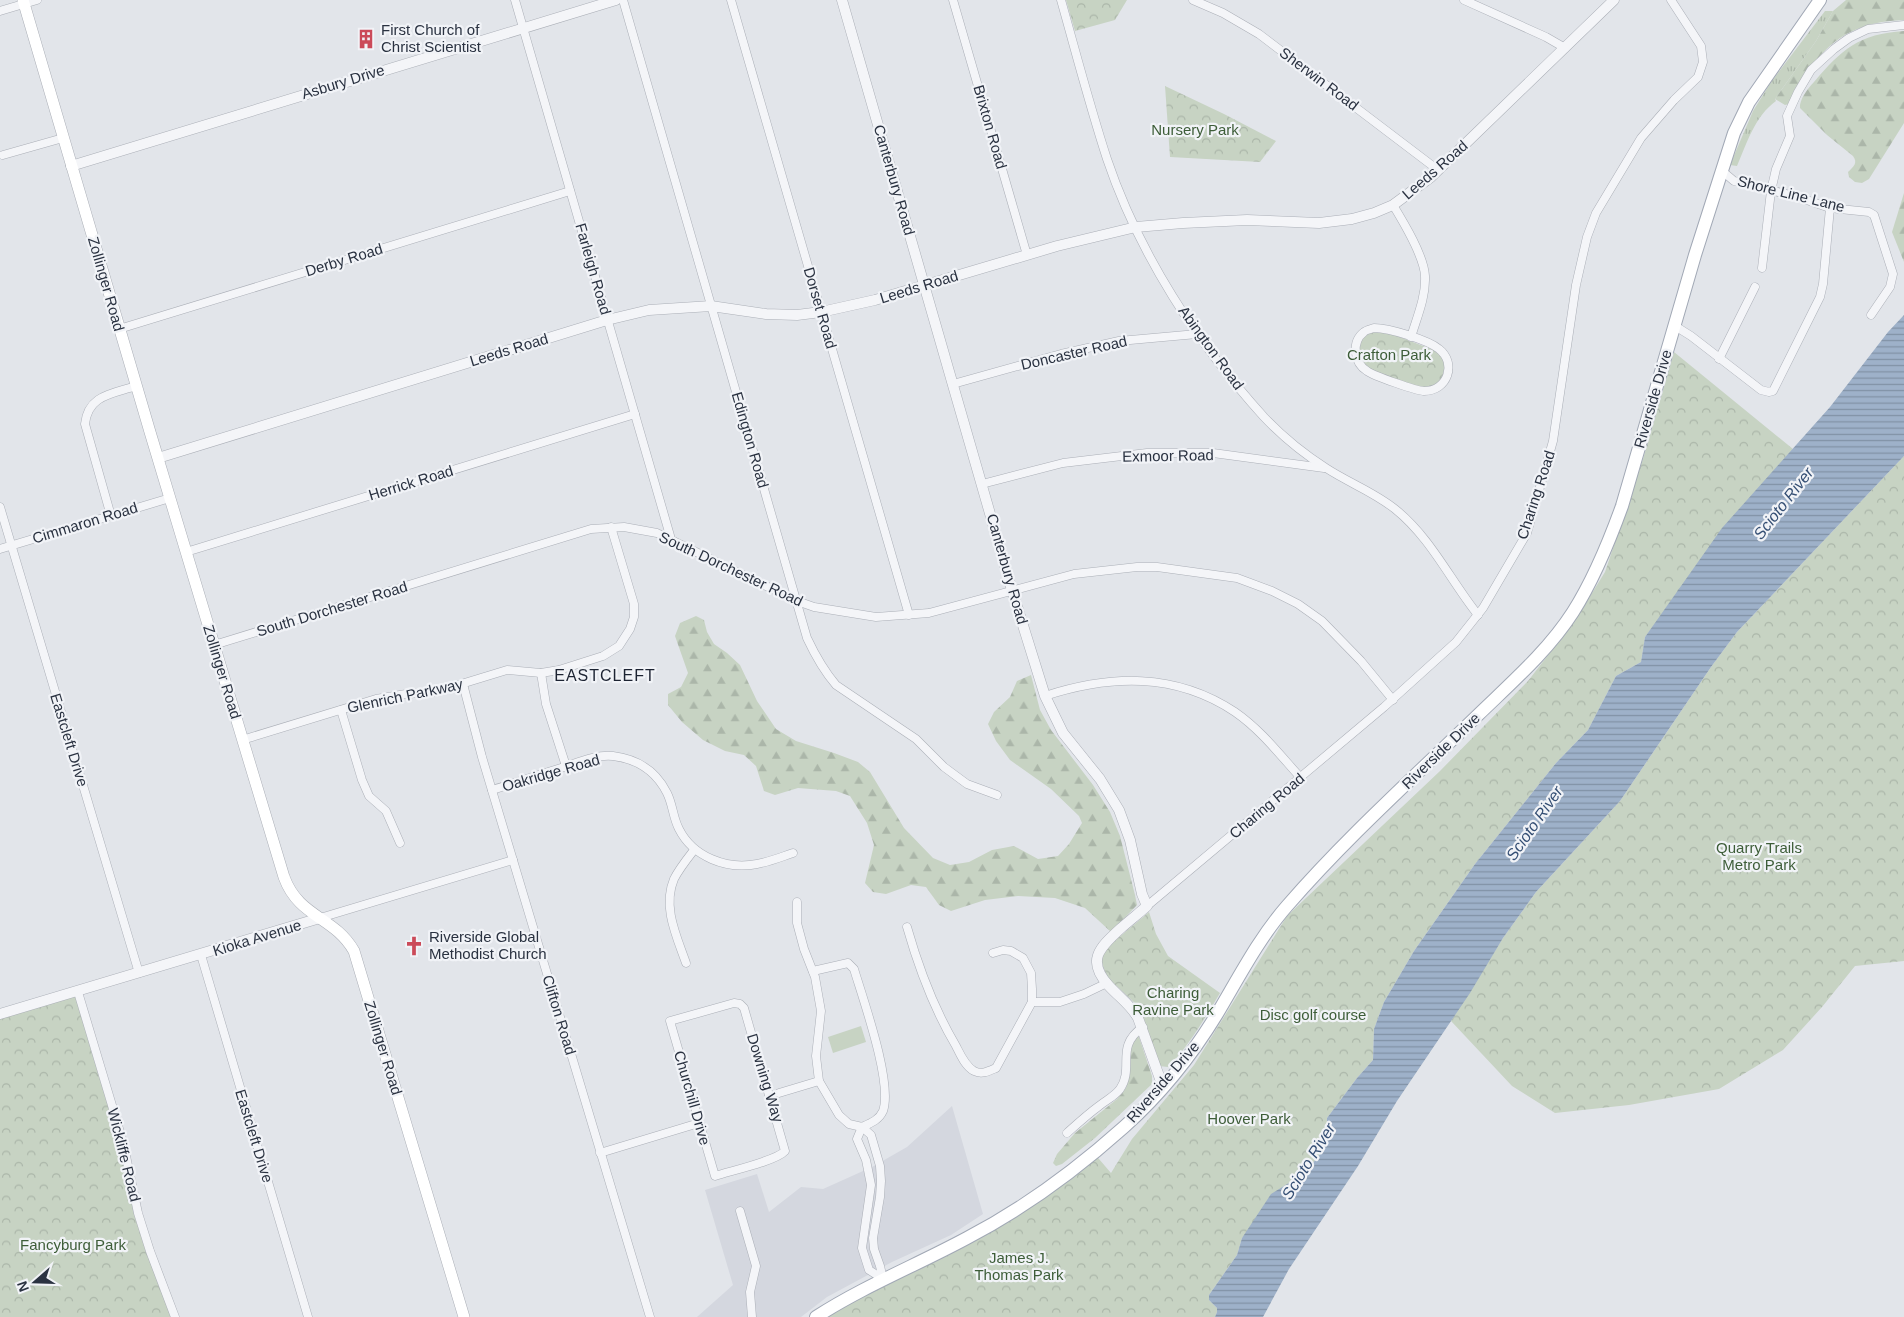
<svg xmlns="http://www.w3.org/2000/svg" width="1904" height="1317" viewBox="0 0 1904 1317" font-family="Arial,sans-serif">
<style>
.built{fill:#d4d7df}
.grass{fill:url(#grass-tufts)}
.forest{fill:url(#forest-firs)}
.park{fill:url(#park-crowns)}
.pitch{fill:#c7d3c3}
.water{fill:url(#water-rules)}
.lines{fill:none;stroke-linecap:round;stroke-linejoin:round}
.minor-casing{stroke:#abafb7;stroke-width:9}
.tertiary-casing{stroke:#abafb7;stroke-width:11}
.secondary-casing{stroke:#abafb7;stroke-width:12}
.primary-casing{stroke:#a1a8b5;stroke-width:14}
.minor{stroke:#f4f5f8;stroke-width:8}
.tertiary{stroke:#f4f5f8;stroke-width:10}
.secondary{stroke:#fff;stroke-width:11}
.primary{stroke:#fff;stroke-width:12}
.labels{text-anchor:middle;stroke-width:4.5;stroke-linejoin:round;paint-order:stroke}
.poi-label{font-size:15px;fill:#2a3241;stroke:#f1f3f7;text-anchor:start}
.street-label{font-size:15px;fill:#2a3241;stroke:#f1f3f7}
.park-label{font-size:15px;fill:#3d5d38;stroke:#f1f3f7}
.water-label{font-size:16px;font-style:italic;fill:#354f74;stroke:#f1f3f7}
.neighbourhood-label{font-size:16px;letter-spacing:1px;fill:#1c2332;stroke:#f1f3f7}
</style>
<defs>
<pattern id="grass-tufts" width="24" height="20" patternUnits="userSpaceOnUse" patternTransform="scale(1.25)"><rect width="24" height="20" fill="#c7d3c3"/><path d="M3 7l-1-3M5 7V3M7 7l1-3M15 17l-1-3M17 17v-4M19 17l1-3" fill="none" stroke="#abb6a9"/></pattern>
<pattern id="forest-firs" width="22" height="20" patternUnits="userSpaceOnUse" patternTransform="scale(1.25)"><rect width="22" height="20" fill="#c7d3c3"/><path d="M5 1l3.5 6h-7zM16 11l3.5 6h-7z" fill="#abb6a9"/></pattern>
<pattern id="park-crowns" width="20" height="18" patternUnits="userSpaceOnUse" patternTransform="scale(1.25)"><rect width="20" height="18" fill="#c7d3c3"/><path d="M2 6a3 3 0 1 1 6 0M12 15a3 3 0 1 1 6 0" fill="none" stroke="#abb6a9"/></pattern>
<pattern id="water-rules" width="6" height="5" patternUnits="userSpaceOnUse" patternTransform="scale(1.25)"><rect width="6" height="5" fill="#9eb1c9"/><path d="M0 2.5h6" fill="none" stroke="#8191a5"/></pattern>
</defs>
<rect width="100%" height="100%" fill="#e2e5ea"/>
<polygon class="built" points="952,1106 983,1214 951,1235 892,1262 827,1297 801,1317 697,1317 733,1285 705,1190 757,1174 769,1212 801,1187 823,1189 872,1167 907,1147"/>
<path class="grass" d="M 1825,11 L 1833,11 L 1816,41 L 1775,99 L 1776,101 C 1755,116 1747,143 1737,166 L 1730,165 L 1753,111 L 1771,82 Z"/>
<g class="forest">
<path d="M 1846,0 L 1904,0 L 1904,20 C 1841,22 1816,52 1789,104 L 1785,105 L 1775,99 L 1816,41 L 1833,11 Z"/>
<path d="M 1904,31 L 1904,123 L 1869,179 L 1862,183 L 1855,182 L 1849,177 L 1848,172 C 1854,166 1858,163 1853,156 L 1827,135 L 1800,108 C 1799,100 1808,88 1814,82 C 1842,49 1859,34 1904,31 Z"/>
<polygon points="1904,193 1904,262 1892,232"/>
<polygon points="696,616 704,620 707,632 714,644 727,653 740,665 757,701 776,729 796,741 834,753 858,762 870,772 904,828 933,858 950,865 969,862 992,850 1014,846 1038,859 1058,856 1069,844 1082,823 1079,816 1051,789 1010,760 996,741 988,724 994,712 1010,697 1017,681 1031,675 1040,710 1051,730 1093,785 1110,812 1120,836 1135,895 1137,905 1111,932 1085,908 1055,898 1018,896 985,900 951,911 939,905 926,887 911,885 886,894 873,892 865,883 874,845 867,823 850,796 836,791 798,788 775,795 764,791 756,766 744,755 725,751 703,740 682,722 668,705 668,694 681,687 688,673 675,636 680,623"/>
<polygon points="1135,1037 1139,1037 1152,1076 1152,1084 1095,1138 1062,1164 1056,1166 1053,1163 1057,1154 1075,1133 1117,1099 1126,1088 1129,1075 1130,1047"/>
</g>
<g class="park">
<polygon points="1066,0 1127,0 1115,20 1075,31"/>
<polygon points="1165,86 1224,114 1276,141 1260,162 1170,157"/>
<path d="M 1377,331 L 1387,332 L 1436,351 C 1443,357 1446,363 1444,372 C 1438,404 1388,376 1370,369 C 1353,357 1356,335 1377,331 Z"/>
<polygon points="1674,352 1793,449 1760,487 1645,637 1641,662 1616,676 1588,730 1556,763 1475,864 1414,951 1384,1002 1374,1029 1373,1060 1357,1078 1327,1118 1327,1130 1320,1154 1305,1173 1290,1183 1242,1238 1237,1255 1209,1295 1209,1300 1217,1308 1217,1312 1215,1317 817,1317 939,1253 1093,1152 1111,1173 1132,1139 1194,1065 1287,916 1440,771 1528,681 1576,619 1605,572 1643,459"/>
<polygon points="1904,456 1904,961 1855,966 1822,1007 1783,1050 1719,1089 1629,1105 1555,1113 1512,1086 1451,1021 1503,938 1536,892 1620,801 1711,667 1737,632"/>
<path d="M 1149,912 L 1156,934 L 1168,956 L 1220,993 C 1205,1018 1189,1046 1168,1067 L 1159,1066 L 1153,1045 L 1137,1005 L 1108,978 L 1104,969 L 1101,960 L 1103,954 L 1111,944 Z"/>
<polygon points="78,992 123,1142 138,1213 175,1317 0,1317 0,1014"/>
</g>
<polygon class="pitch" points="861,1026 866,1042 833,1053 828,1037"/>
<polygon class="water" points="1904,315 1904,456 1737,632 1711,667 1620,801 1536,892 1503,938 1470,993 1397,1101 1358,1166 1289,1269 1263,1317 1215,1317 1217,1312 1217,1308 1209,1300 1209,1295 1237,1255 1242,1238 1271,1194 1305,1173 1320,1154 1327,1130 1327,1118 1357,1078 1373,1060 1374,1029 1384,1002 1414,951 1475,864 1556,763 1588,730 1616,676 1641,662 1645,637 1722,528 1830,407 1888,332"/>
<g class="lines">
<defs>
<g id="minor">
<polyline points="515,0 671,539"/>
<path d="M 623,0 L 807,638 C 815,655 824,671 836,685 L 916,739 L 944,767 L 967,784 L 997,795"/>
<polyline points="731,0 909,615"/>
<polyline points="953,0 1027,255"/>
<path d="M 1061,0 C 1076,53 1090,107 1107,159 C 1139,254 1197,343 1264,417 C 1282,436 1304,454 1326,468 C 1349,483 1374,492 1395,509 C 1431,538 1450,580 1478,615"/>
<polyline points="1193,0 1223,13 1259,34 1438,170"/>
<polyline points="1464,0 1546,37 1565,48"/>
<polyline points="0,11 37,0"/>
<polyline points="3,155 63,138"/>
<polyline points="1721,170 1734,181 1798,197 1830,208 1869,212 1874,215 1893,274 1890,287 1871,315"/>
<path d="M 1393,205 C 1404,223 1424,256 1425,276 C 1426,297 1417,317 1411,337"/>
<polyline points="1762,268 1771,191 1776,169 1790,136 1787,116 1798,92 1811,70 1834,49 1849,38 1868,29 1904,25"/>
<polyline points="1675,326 1691,336 1761,390 1769,392 1773,391 1820,297 1823,284 1830,208"/>
<path d="M 1374,328 C 1389,328 1428,340 1439,349 C 1457,363 1448,391 1424,391 C 1417,391 1374,376 1367,371 C 1354,363 1351,342 1364,332 C 1366,330 1371,329 1374,328 Z"/>
<polyline points="119,329 570,191"/>
<polyline points="1719,359 1755,287"/>
<polyline points="953,384 1061,354 1119,341 1197,334"/>
<polyline points="982,484 1063,463 1147,453 1213,453 1324,468"/>
<polyline points="0,507 139,973"/>
<path d="M 111,516 L 85,424 C 88,395 112,394 136,386"/>
<polyline points="0,549 170,498"/>
<polyline points="186,552 635,414"/>
<polyline points="214,645 591,529 624,527 657,533 797,601 814,607 876,617 929,613 1074,574 1137,567 1157,567 1237,578 1272,591 1298,604 1322,621 1361,661 1393,700"/>
<polyline points="541,673 546,704 566,766"/>
<polyline points="463,684 482,757 650,1317"/>
<path d="M 1045,696 C 1110,675 1175,672 1235,712 C 1261,730 1280,755 1300,777"/>
<polyline points="341,710 362,780 369,796 386,811 400,843"/>
<polyline points="242,740 376,699 406,694 435,692 507,670 541,673 559,670 603,656 619,646 630,629 634,617 634,604 611,527"/>
<path d="M 492,790 C 515,783 538,775 561,768 C 577,763 596,754 613,756 C 637,759 656,771 667,793 C 673,805 673,818 679,829 C 693,857 727,870 757,864 C 769,862 781,857 793,853"/>
<polyline points="797,902 797,923 804,949 815,977 821,1011 816,1056 819,1081 839,1115 849,1124 862,1127 871,1135 880,1166 881,1181 880,1197 873,1238 874,1249 880,1266 883,1279"/>
<polyline points="1147,906 1384,707 1456,642 1483,608 1527,533 1553,441 1576,285 1587,237 1596,213 1641,138 1674,100 1698,77 1703,62 1701,46 1671,0"/>
<polyline points="320,918 513,860"/>
<path d="M 907,927 C 919,969 934,1009 956,1046 C 960,1054 965,1066 974,1071 C 982,1075 989,1071 996,1068 L 1032,1002 L 1032,989 L 1031,973 L 1023,958 L 1011,951 L 1003,950 L 993,953"/>
<polyline points="201,955 308,1317"/>
<path d="M 686,963 C 677,937 662,907 674,879 C 679,869 687,859 694,850"/>
<path d="M 813,971 L 848,963 L 854,969 C 863,999 893,1083 883,1111 C 879,1120 871,1123 862,1127"/>
<polyline points="78,992 123,1142 138,1213 150,1251 175,1317"/>
<polyline points="1032,1002 1060,1002 1084,994 1107,983"/>
<path d="M 734,1003 L 740,1004 L 744,1008 L 785,1151 C 776,1161 730,1171 715,1176 L 670,1021 Z"/>
<polyline points="779,1093 819,1081"/>
<polyline points="862,1127 857,1139 866,1160 871,1185 862,1248 869,1270 883,1279"/>
<path d="M 1067,1133 C 1077,1124 1088,1114 1099,1106 C 1106,1100 1114,1097 1120,1089 C 1135,1067 1114,1047 1143,1027"/>
<polyline points="600,1153 699,1123"/>
<polyline points="740,1211 756,1266 750,1292 752,1317"/>
</g>
<g id="tertiary">
<path d="M 842,0 L 1012,590 L 1045,696 L 1063,733 L 1100,779 L 1119,810 L 1130,840 L 1142,894 L 1147,906 C 1138,914 1129,921 1120,929 C 1099,948 1086,961 1109,986 C 1119,997 1131,1005 1138,1018 L 1163,1087"/>
<polyline points="71,166 616,0"/>
<polyline points="158,458 607,320 649,310 711,306 766,314 797,315 821,312 875,300 1057,246 1136,227 1183,223 1247,220 1319,223 1352,219 1374,213 1393,205 1431,177 1614,0"/>
<polyline points="0,1014 320,918"/>
</g>
<path id="secondary" d="M 23,0 L 150,432 L 284,877 C 299,918 334,916 354,951 L 464,1317"/>
<path id="primary" d="M 816,1317 C 864,1286 917,1265 967,1238 C 1023,1209 1077,1169 1124,1127 C 1161,1094 1192,1055 1217,1014 C 1239,977 1259,938 1287,906 C 1346,838 1413,778 1478,715 C 1511,683 1548,651 1573,612 C 1594,579 1609,542 1622,506 L 1695,255 L 1734,133 L 1749,102 L 1820,0"/>
</defs>
<use href="#minor" class="minor-casing"/>
<use href="#tertiary" class="tertiary-casing"/>
<use href="#secondary" class="secondary-casing"/>
<use href="#primary" class="primary-casing"/>
<use href="#minor" class="minor"/>
<use href="#tertiary" class="tertiary"/>
<use href="#secondary" class="secondary"/>
<use href="#primary" class="primary"/>
</g>
<defs>
<symbol id="building-bare" viewBox="-9 -9 18 18"><path d="M-4-6H4V6H1V3H-1V6H-4ZM-2.5-4.3h1.7v1.8h-1.7ZM.8-4.3h1.7v1.8H.8ZM-2.5-1h1.7V.8h-1.7ZM.8-1h1.7V.8H.8Z" fill="#cb4a59" stroke="#f1f3f7" stroke-width="2.5" paint-order="stroke"/></symbol>
<symbol id="church-bare" viewBox="-9 -9 18 18"><path d="M-1.2-6h2.4v3.5h3.3v2.4h-3.3V6h-2.4V-.1h-3.3v-2.4h3.3Z" fill="#cb4a59" stroke="#f1f3f7" stroke-width="2.5" paint-order="stroke"/></symbol>
</defs>
<g fill-rule="evenodd">
<use href="#building-bare" x="352" y="25" width="28" height="28"/>
<use href="#church-bare" x="400" y="932" width="28" height="28"/>
</g>
<g class="labels">
<g class="poi-label">
<text x="381" y="35">First Church of<tspan x="381" dy="17">Christ Scientist</tspan></text>
<text x="429" y="942">Riverside Global<tspan x="429" dy="17">Methodist Church</tspan></text>
</g>
<g class="street-label">
<text transform="translate(1319 79) rotate(37)" y="5">Sherwin Road</text>
<text transform="translate(343 82) rotate(-17)" y="5">Asbury Drive</text>
<text transform="translate(990 127) rotate(74)" y="5">Brixton Road</text>
<text transform="translate(1435 170) rotate(-41)" y="5">Leeds Road</text>
<text transform="translate(894 180) rotate(74)" y="5">Canterbury Road</text>
<text transform="translate(1791 194) rotate(14)" y="5">Shore Line Lane</text>
<text transform="translate(344 260) rotate(-17)" y="5">Derby Road</text>
<text transform="translate(593 269) rotate(74)" y="5">Farleigh Road</text>
<text transform="translate(106 284) rotate(74)" y="5">Zollinger Road</text>
<text transform="translate(919 287) rotate(-17)" y="5">Leeds Road</text>
<text transform="translate(820 308) rotate(74)" y="5">Dorset Road</text>
<text transform="translate(1211 348) rotate(54)" y="5">Abington Road</text>
<text transform="translate(509 350) rotate(-17)" y="5">Leeds Road</text>
<text transform="translate(1074 353) rotate(-13)" y="5">Doncaster Road</text>
<text transform="translate(1653 399) rotate(-74)" y="5">Riverside Drive</text>
<text transform="translate(750 440) rotate(74)" y="5">Edington Road</text>
<text transform="translate(1168 456) rotate(-1)" y="5">Exmoor Road</text>
<text transform="translate(411 483) rotate(-17)" y="5">Herrick Road</text>
<text transform="translate(1536 495) rotate(-72)" y="5">Charing Road</text>
<text transform="translate(85 523) rotate(-17)" y="5">Cimmaron Road</text>
<text transform="translate(731 569) rotate(25)" y="5">South Dorchester Road</text>
<text transform="translate(1007 569) rotate(74)" y="5">Canterbury Road</text>
<text transform="translate(332 609) rotate(-17)" y="5">South Dorchester Road</text>
<text transform="translate(222 672) rotate(73)" y="5">Zollinger Road</text>
<text transform="translate(405 696) rotate(-12)" y="5">Glenrich Parkway</text>
<text transform="translate(69 740) rotate(73)" y="5">Eastcleft Drive</text>
<text transform="translate(1441 751) rotate(-44)" y="5">Riverside Drive</text>
<text transform="translate(551 773) rotate(-16)" y="5">Oakridge Road</text>
<text transform="translate(1267 806) rotate(-40)" y="5">Charing Road</text>
<text transform="translate(257 938) rotate(-17)" y="5">Kioka Avenue</text>
<text transform="translate(559 1015) rotate(73)" y="5">Clifton Road</text>
<text transform="translate(383 1048) rotate(73)" y="5">Zollinger Road</text>
<text transform="translate(765 1078) rotate(73)" y="5">Downing Way</text>
<text transform="translate(1163 1082) rotate(-49)" y="5">Riverside Drive</text>
<text transform="translate(692 1098) rotate(74)" y="5">Churchill Drive</text>
<text transform="translate(254 1136) rotate(73)" y="5">Eastcleft Drive</text>
<text transform="translate(124 1155) rotate(76)" y="5">Wickliffe Road</text>
</g>
<g class="park-label">
<text x="1195" y="135">Nursery Park</text>
<text x="1389" y="360">Crafton Park</text>
<text x="1759" y="853">Quarry Trails<tspan x="1759" dy="17">Metro Park</tspan></text>
<text x="1173" y="998">Charing<tspan x="1173" dy="17">Ravine Park</tspan></text>
<text x="1313" y="1020">Disc golf course</text>
<text x="1249" y="1124">Hoover Park</text>
<text x="73" y="1250">Fancyburg Park</text>
<text x="1019" y="1263">James J.<tspan x="1019" dy="17">Thomas Park</tspan></text>
</g>
<g class="water-label">
<text transform="translate(1783 503) rotate(-52)" y="6">Scioto River</text>
<text transform="translate(1534 823) rotate(-55)" y="6">Scioto River</text>
<text transform="translate(1308 1161) rotate(-58)" y="6">Scioto River</text>
</g>
<g class="neighbourhood-label">
<text x="605" y="681">EASTCLEFT</text>
</g>
</g>
<g transform="translate(35 1282) rotate(250)" stroke="#f1f3f7" stroke-width="4" paint-order="stroke">
<path d="M0-4L9 19L0 12L-9 19Z" fill="#2a3241"/>
<text y="-8" font-size="14" font-weight="bold" text-anchor="middle" fill="#2a3241">N</text>
</g>
</svg>
